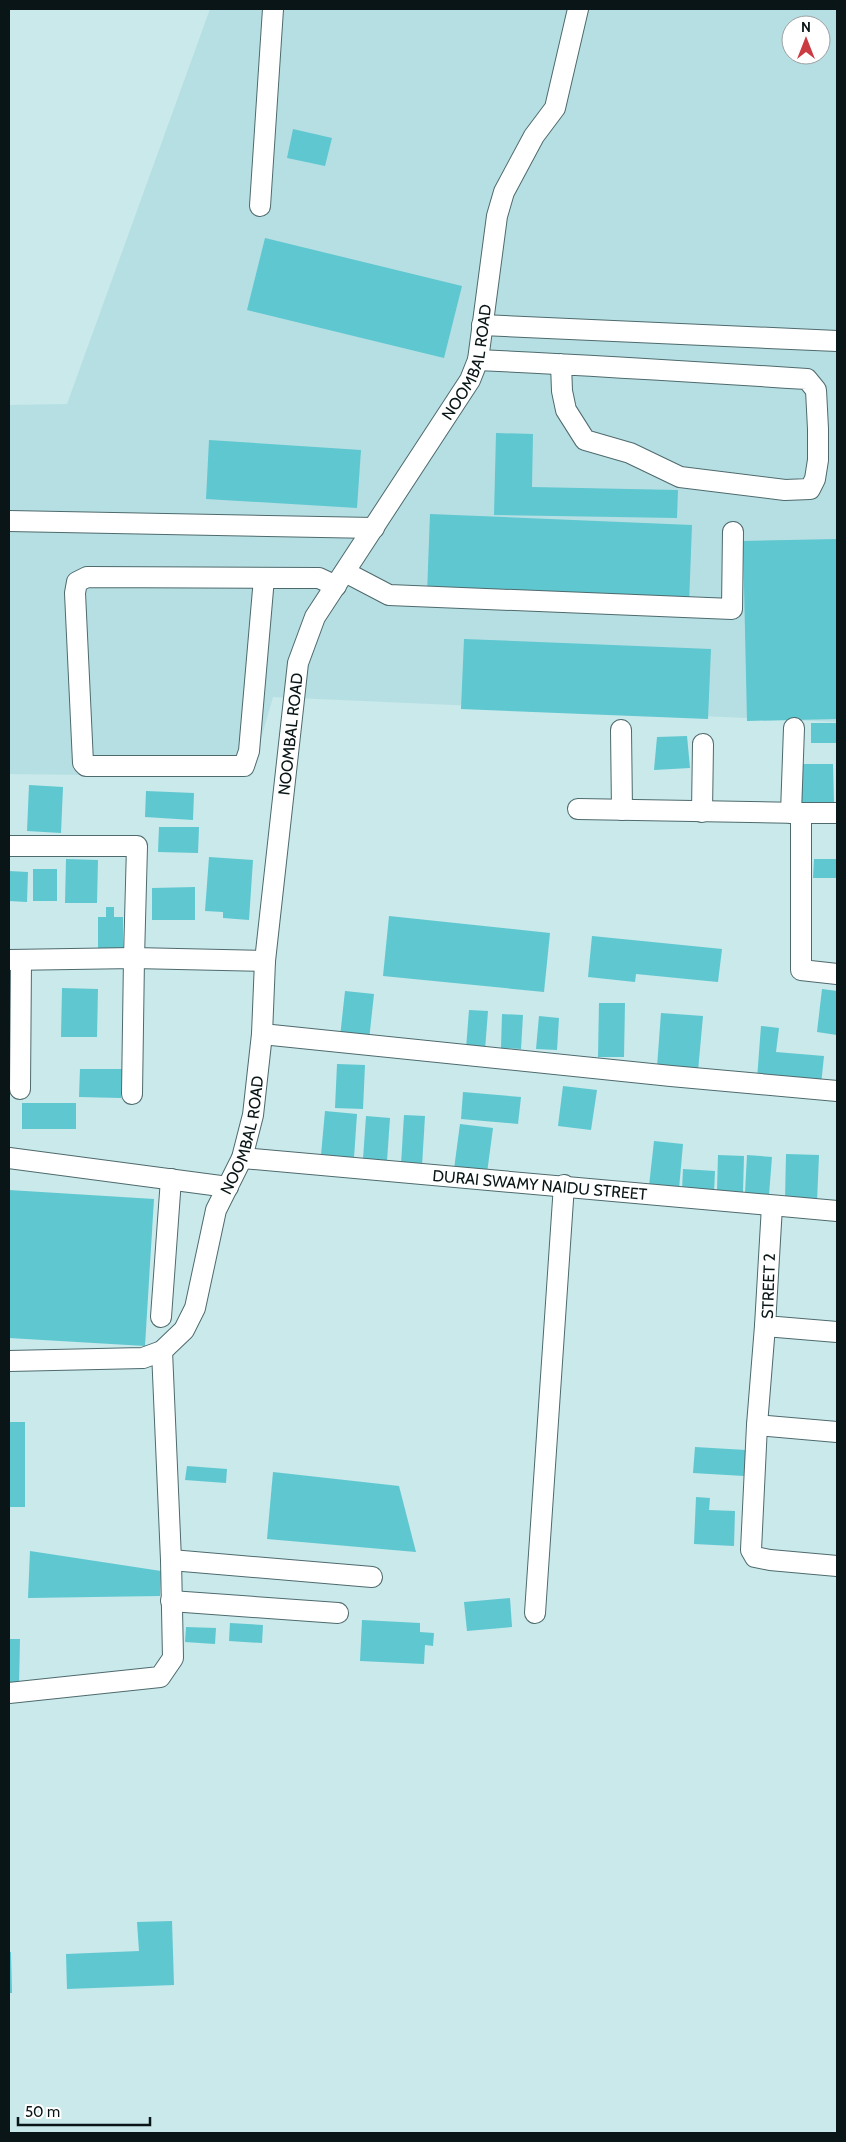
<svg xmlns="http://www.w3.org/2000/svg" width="846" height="2142" viewBox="0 0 846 2142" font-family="Cabin,sans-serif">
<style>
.built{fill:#b6dfe3;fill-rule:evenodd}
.building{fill:#5fc7d0}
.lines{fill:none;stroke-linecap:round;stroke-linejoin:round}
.minor-casing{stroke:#4e6a6d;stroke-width:22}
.minor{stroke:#fff;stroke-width:20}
.labels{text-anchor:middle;stroke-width:4.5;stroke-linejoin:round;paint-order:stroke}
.street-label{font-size:16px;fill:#091516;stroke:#fff}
</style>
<rect width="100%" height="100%" fill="#c9e9eb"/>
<path class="built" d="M 210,9 L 837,9 L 837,722 L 273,697 L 250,777 L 9,774 L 9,405 L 67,404 ZM 791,25 L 821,25 L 821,55 L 791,55 Z"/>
<g class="building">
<polygon points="293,129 332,138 325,166 287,158"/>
<polygon points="265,238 462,286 444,358 247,310"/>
<polygon points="496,433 533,434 532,487 678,490 677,518 494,515"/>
<polygon points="209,440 361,450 357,508 206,499"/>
<polygon points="430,514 692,525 689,604 427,594"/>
<polygon points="837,539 837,719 747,721 743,541"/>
<polygon points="464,639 711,649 708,719 461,709"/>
<rect x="811" y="723" width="26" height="20"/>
<polygon points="687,736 690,768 654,770 657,737"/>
<polygon points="799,764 833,764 834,804 799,805"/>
<polygon points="29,785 63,787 61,833 27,831"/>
<polygon points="146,791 194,793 193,820 145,817"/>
<polygon points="159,827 199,827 198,853 158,852"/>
<polygon points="209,857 253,860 249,920 223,918 223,912 205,911"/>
<polygon points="66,859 98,860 97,903 65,903"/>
<polygon points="814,859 837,859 837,878 813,878"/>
<rect x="33" y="869" width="24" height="32"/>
<polygon points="9,871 28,872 27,902 9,901"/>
<polygon points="195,887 195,920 152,920 152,888"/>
<polygon points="106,907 114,907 114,917 123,917 123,950 98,950 98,917 106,917"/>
<polygon points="389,916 550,933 544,992 383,976"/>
<polygon points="592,936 722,949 718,982 636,974 635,982 588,977"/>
<polygon points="62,988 98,989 97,1037 61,1037"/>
<polygon points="822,989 837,991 837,1035 817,1032"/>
<polygon points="345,991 374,994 369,1040 340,1037"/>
<polygon points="599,1003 625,1003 624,1057 598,1057"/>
<polygon points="469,1010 488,1011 485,1050 466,1049"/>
<polygon points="661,1013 703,1016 698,1071 657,1067"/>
<polygon points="502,1014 523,1015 521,1049 501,1048"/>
<polygon points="539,1016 559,1018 557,1050 536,1049"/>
<polygon points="761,1026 779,1028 776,1052 824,1056 821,1085 757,1079"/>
<polygon points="337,1064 365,1065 363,1109 335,1108"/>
<polygon points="80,1069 122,1069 121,1098 79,1097"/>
<polygon points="563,1086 597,1090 591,1130 558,1126"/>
<polygon points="463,1092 521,1097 518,1124 461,1119"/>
<rect x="22" y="1103" width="54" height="26"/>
<polygon points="325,1111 357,1114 354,1158 321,1155"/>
<polygon points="404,1115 425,1116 422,1166 401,1164"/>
<polygon points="366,1116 390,1118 387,1161 363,1159"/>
<polygon points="460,1124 493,1128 487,1173 454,1169"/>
<polygon points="654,1141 683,1144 679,1189 649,1186"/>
<polygon points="786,1154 819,1155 817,1202 785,1200"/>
<polygon points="718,1155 744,1156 743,1192 717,1191"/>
<polygon points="747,1155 772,1157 769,1195 745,1193"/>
<polygon points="683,1169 715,1171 714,1193 682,1191"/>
<polygon points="9,1190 154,1199 145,1346 9,1338"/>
<rect x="9" y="1422" width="16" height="85"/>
<polygon points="695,1447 746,1450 744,1476 693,1473"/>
<polygon points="187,1466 227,1469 226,1483 185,1480"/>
<polygon points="273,1472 399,1486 416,1552 267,1539"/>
<polygon points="696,1497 710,1498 709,1510 735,1511 734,1546 694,1544"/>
<polygon points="30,1551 161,1571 160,1596 28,1598"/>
<polygon points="510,1598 512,1627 467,1631 464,1602"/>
<polygon points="362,1620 420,1623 420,1632 434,1633 433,1646 425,1645 424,1664 360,1661"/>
<polygon points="230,1623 263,1625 262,1643 229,1641"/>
<polygon points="186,1627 216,1628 215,1644 185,1642"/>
<polygon points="9,1639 20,1639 19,1686 9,1686"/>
<polygon points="172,1921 174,1985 67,1989 66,1954 139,1951 137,1922"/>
<polygon points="9,1952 11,1952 12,1993 9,1993"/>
</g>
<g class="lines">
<defs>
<g id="minor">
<polyline points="260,206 273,9"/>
<polyline points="482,325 837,341"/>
<path d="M 478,360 C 588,365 698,372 807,379 L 816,390 L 818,429 L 818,460 L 815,479 L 810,489 L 785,490 L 680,477 L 630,453 L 585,440 L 566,410 L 562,391 L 561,364"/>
<polyline points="9,521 374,528"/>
<polyline points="345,572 389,595 732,609 733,532"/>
<polyline points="264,578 249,751 244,766 86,766 83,763 75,593 77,582 87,577 319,578 336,586"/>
<polyline points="621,730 622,810"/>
<polyline points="578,809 801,813"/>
<polyline points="702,812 703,744"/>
<polyline points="791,813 794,728"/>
<polyline points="837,813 801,813 801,970 837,974"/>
<polyline points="9,846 137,846 134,958 265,961"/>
<polyline points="9,960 134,958 132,1094"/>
<polyline points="262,1034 671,1076 837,1091"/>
<polyline points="20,1089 21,960"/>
<polyline points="9,1158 228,1187"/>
<path id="s1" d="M 242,1158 L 837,1211"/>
<polyline points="772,1206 765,1326 837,1332"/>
<polyline points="161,1317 171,1179"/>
<polyline points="765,1326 757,1425 751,1550 755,1557 770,1560 837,1566"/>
<path id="s2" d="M 9,1361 L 143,1358 L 162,1351 L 184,1330 L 195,1308 L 216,1210 L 242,1158 L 253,1115 L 262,1034 L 265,961 L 298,663 L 315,617 L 470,380 L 478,360 L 497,216 L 504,192 L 534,136 L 555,108 L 578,9"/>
<polyline points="757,1425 837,1432"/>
<polyline points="171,1560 372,1577"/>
<polyline points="171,1601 338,1613"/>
<polyline points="535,1613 564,1185"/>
<polyline points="9,1693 160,1677 173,1658 171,1560 162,1351"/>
</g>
</defs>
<use href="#minor" class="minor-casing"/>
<use href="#minor" class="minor"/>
</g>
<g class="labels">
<g class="street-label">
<text dy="6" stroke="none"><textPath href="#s2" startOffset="1215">NOOMBAL ROAD</textPath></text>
<text dy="6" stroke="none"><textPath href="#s2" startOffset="795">NOOMBAL ROAD</textPath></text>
<text dy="6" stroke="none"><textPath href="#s2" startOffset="390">NOOMBAL ROAD</textPath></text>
<text dy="6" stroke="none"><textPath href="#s1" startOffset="299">DURAI SWAMY NAIDU STREET</textPath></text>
<text transform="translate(768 1286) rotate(-88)" y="6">STREET 2</text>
</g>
</g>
<rect width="846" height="2142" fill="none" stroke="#091516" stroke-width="20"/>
<g transform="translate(806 40)"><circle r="24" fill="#ffffff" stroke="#9da1a2"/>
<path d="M0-4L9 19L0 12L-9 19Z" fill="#cb3b42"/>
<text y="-8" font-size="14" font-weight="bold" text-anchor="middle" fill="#091516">N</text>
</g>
<path d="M18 2117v8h132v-8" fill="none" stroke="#091516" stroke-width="2.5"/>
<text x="25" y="2117" font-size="15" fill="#091516" stroke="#ffffff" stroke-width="4" paint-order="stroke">50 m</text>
</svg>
